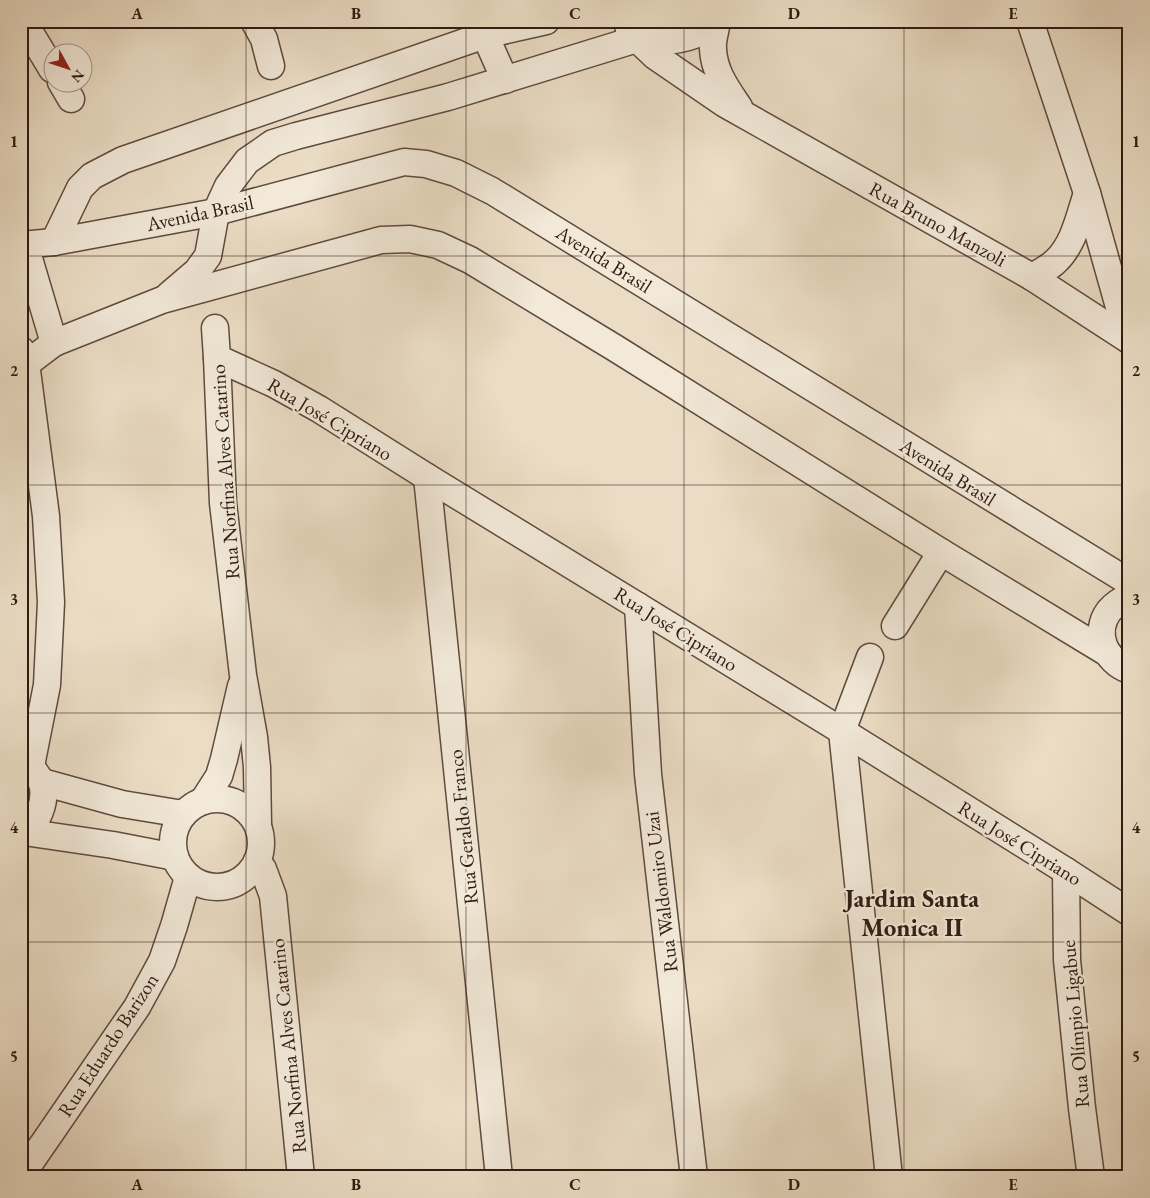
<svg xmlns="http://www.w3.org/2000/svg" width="1150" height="1198" viewBox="0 0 1150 1198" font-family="'EB Garamond',serif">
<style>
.green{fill:#b9c094;stroke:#746d53}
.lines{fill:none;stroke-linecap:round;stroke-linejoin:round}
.minor-casing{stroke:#5f4b3f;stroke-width:29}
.minor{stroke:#f2e9d9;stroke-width:26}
.grid{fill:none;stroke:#301a12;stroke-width:1;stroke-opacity:0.55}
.labels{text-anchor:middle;stroke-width:4.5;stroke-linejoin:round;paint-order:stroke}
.street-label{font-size:20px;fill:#301a12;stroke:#f2e9d9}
.district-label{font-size:25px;font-weight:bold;fill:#301a12;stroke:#f2e9d9}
.neatline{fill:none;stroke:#301a12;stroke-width:2}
.grid-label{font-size:16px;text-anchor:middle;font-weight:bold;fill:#301a12}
</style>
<rect width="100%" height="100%" fill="#ebddc5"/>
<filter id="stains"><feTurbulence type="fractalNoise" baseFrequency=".004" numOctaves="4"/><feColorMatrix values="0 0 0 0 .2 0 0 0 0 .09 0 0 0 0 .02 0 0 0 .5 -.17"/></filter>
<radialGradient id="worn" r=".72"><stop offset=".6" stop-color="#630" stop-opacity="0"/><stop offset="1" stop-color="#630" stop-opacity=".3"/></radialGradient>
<polygon class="green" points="635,21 696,21 650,33"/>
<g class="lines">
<defs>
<g id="minor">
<polyline points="23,21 52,69"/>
<polyline points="254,21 264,39 271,66"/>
<path d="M 627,21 C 628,28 630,34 636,38 C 648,47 688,39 701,32 C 706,29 712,25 717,21"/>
<path d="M 717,21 C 716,30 712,40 713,49 C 714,72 727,89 739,107"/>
<polyline points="1030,21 1087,193 1128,339"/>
<polyline points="477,22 485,35 505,80"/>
<polyline points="61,82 71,99"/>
<polyline points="54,242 80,188 92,176 123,160 485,35 546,21"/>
<polyline points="21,245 54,242 216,212 404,162 426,164 456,173 492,191 1129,582"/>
<polyline points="25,245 54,343"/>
<path d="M 1032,277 C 1040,272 1049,268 1056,261 C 1074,244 1079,217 1087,193"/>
<polyline points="169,295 197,271 208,256 216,212 228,186 247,161 273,143 296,136 448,97 637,39 655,56 725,104 1032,277 1129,340"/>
<polyline points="215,328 217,358 223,503 243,675 254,737 257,767 258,825"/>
<polyline points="21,350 26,363 46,516 51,602 47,685 31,766"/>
<polyline points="217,358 274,384 319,409 427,477 842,731 1066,871 1129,912"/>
<polyline points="21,368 54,343 162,300 381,240 410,239 438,245 470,260 615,348 941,552 1109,654"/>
<polyline points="427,477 499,1177"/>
<path d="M 1129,597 C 1121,600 1115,604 1109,611 C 1093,632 1105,662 1129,670"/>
<polyline points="638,606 648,774 694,1177"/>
<polyline points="895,626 941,552"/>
<polyline points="870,657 842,731 889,1177"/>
<polyline points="42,782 122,804 183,814"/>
<circle cx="217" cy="843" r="44"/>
<polyline points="203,801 219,776 224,759 241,686"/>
<polyline points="24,832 113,845 175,857"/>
<path d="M 21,833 C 38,825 47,801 42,783 C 40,779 36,774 33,769"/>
<polyline points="257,861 263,869 273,896 301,1177"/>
<polyline points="1066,871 1067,960 1082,1108 1091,1177"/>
<polyline points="21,1176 137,1007 162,961 174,926 188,877"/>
</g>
</defs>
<use href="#minor" class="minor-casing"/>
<use href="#minor" class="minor"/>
</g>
<path class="grid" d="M 246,21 L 246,1177M 466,21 L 466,1177M 684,21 L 684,1177M 904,21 L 904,1177M 21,256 L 1129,256M 21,485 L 1129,485M 21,713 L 1129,713M 21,942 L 1129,942"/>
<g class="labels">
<g class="street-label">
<text transform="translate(200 213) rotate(-12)" y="7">Avenida Brasil</text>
<text transform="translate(938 224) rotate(29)" y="7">Rua Bruno Manzoli</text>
<text transform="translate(604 259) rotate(32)" y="7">Avenida Brasil</text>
<text transform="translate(330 419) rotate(31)" y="7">Rua José Cipriano</text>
<text transform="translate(225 472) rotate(-94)" y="7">Rua Norfina Alves Catarino</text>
<text transform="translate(948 472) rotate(32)" y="7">Avenida Brasil</text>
<text transform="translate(676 629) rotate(32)" y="7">Rua José Cipriano</text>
<text transform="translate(463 827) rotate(-96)" y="7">Rua Geraldo Franco</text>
<text transform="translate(1020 843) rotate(32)" y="7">Rua José Cipriano</text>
<text transform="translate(661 892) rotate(-97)" y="7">Rua Waldomiro Uzai</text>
<text transform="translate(1075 1024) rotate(-95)" y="7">Rua Olímpio Ligabue</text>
<text transform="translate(108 1045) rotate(-57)" y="7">Rua Eduardo Barizon</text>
<text transform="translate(288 1046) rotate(-96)" y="7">Rua Norfina Alves Catarino</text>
</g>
<g class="district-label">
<text x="912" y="907">Jardim Santa<tspan x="912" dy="29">Monica II</tspan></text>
</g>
</g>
<rect width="1150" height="1198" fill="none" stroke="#ebddc5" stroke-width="55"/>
<g transform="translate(68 68) rotate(130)"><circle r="24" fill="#f2e9d9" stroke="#a49689"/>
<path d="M0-4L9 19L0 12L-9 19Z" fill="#8f2418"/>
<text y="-8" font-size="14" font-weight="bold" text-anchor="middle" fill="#301a12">N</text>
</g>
<rect x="28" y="28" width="1094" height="1142" class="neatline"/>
<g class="grid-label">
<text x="137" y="19">A</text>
<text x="356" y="19">B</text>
<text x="575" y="19">C</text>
<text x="794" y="19">D</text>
<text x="1013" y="19">E</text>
<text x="14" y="147">1</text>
<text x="1136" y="147">1</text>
<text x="14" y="376">2</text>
<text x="1136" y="376">2</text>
<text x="14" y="605">3</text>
<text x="1136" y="605">3</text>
<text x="14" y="833">4</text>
<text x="1136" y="833">4</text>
<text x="14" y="1062">5</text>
<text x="1136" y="1062">5</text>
<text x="137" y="1190">A</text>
<text x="356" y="1190">B</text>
<text x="575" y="1190">C</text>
<text x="794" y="1190">D</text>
<text x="1013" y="1190">E</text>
</g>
<rect width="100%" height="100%" filter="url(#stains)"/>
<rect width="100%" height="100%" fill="url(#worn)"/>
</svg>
